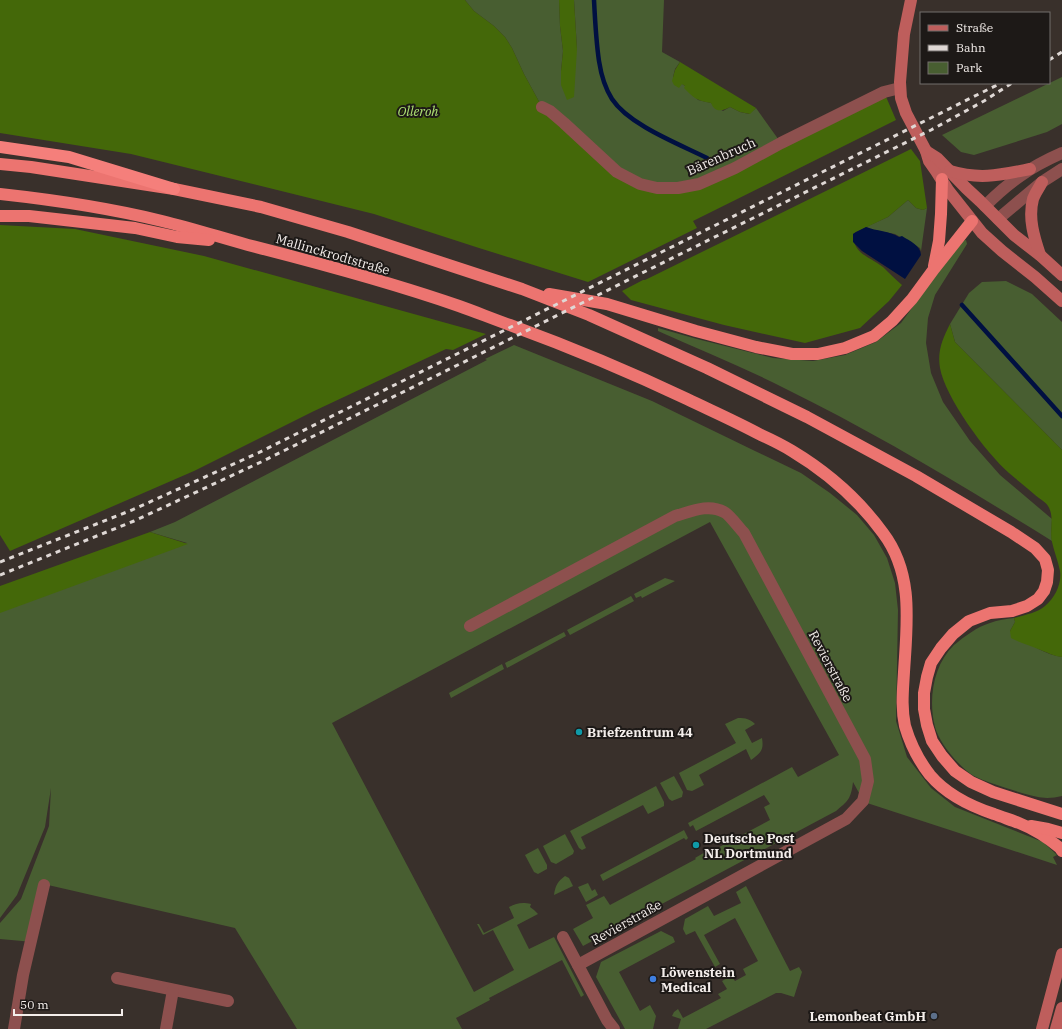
<svg xmlns="http://www.w3.org/2000/svg" width="1062" height="1029" viewBox="0 0 1062 1029" font-family="'IBM Plex Serif',serif">
<style>
.green{fill:#485e31}
.forest{fill:#446809}
.water{fill:#001041}
.lines{fill:none;stroke-linecap:round;stroke-linejoin:round}
.stream{stroke:#001041;stroke-width:4.5}
.minor{stroke:#8d504e;stroke-width:12}
.secondary{stroke:#be5e5c;stroke-width:12}
.trunk{stroke:#ec7470;stroke-width:12}
.motorway{stroke:#f57f7b;stroke-width:12}
.rail{stroke:#dfd8d5;stroke-width:3;stroke-dasharray:5 5;stroke-linecap:butt}
.culture-dot{fill:#0f9aa8;stroke:#1d1917;stroke-width:1.5}
.shop-dot{fill:#3f7fe0;stroke:#1d1917;stroke-width:1.5}
.service-dot{fill:#5c6f8a;stroke:#1d1917;stroke-width:1.5}
.labels{text-anchor:middle;stroke-width:4;stroke-linejoin:round;paint-order:stroke}
.park-label{font-size:13px;font-style:italic;fill:#afe374;stroke:#1d1917}
.street-label{font-size:13px;fill:#f4eeeb;stroke:#1d1917}
.poi-label{font-size:13px;font-weight:bold;fill:#f4eeeb;stroke:#1d1917;text-anchor:start}
</style>
<rect width="100%" height="100%" fill="#39302b"/>
<g class="green">
<polygon points="465,0 559,0 560,26 563,51 561,71 561,85 577,49 574,0 664,0 662,52 680,62 675,69 673,77 685,86 698,100 711,103 723,111 730,107 740,112 749,114 756,108 781,143 699,184 640,184 542,107 524,74 512,48 505,37 494,26 474,11"/>
<polygon points="1062,77 1062,124 1047,132 974,155 961,152 942,135"/>
<polygon points="908,200 916,208 923,210 927,208 921,251 920,248 895,234 873,230 866,227 888,217"/>
<path d="M 966,240 L 967,244 L 935,295 L 928,318 L 926,343 L 931,373 L 943,402 L 970,441 L 1000,475 L 1052,519 L 1051,533 L 1052,541 C 965,487 876,433 784,388 C 743,367 700,350 658,331 L 658,328 L 697,339 L 773,358 L 813,361 L 845,355 L 876,342 L 901,323 L 961,241 Z"/>
<polygon points="1006,281 1032,294 1062,322 1062,450 955,342 950,324 969,293 982,282"/>
<path d="M 514,345 L 652,401 L 755,451 L 801,473 L 830,493 L 857,515 L 874,535 L 887,558 L 895,583 L 898,610 L 896,721 L 907,757 L 931,788 L 955,807 L 1043,842 L 1057,855 L 1053,857 L 1057,865 L 864,802 L 853,782 C 851,799 848,801 836,811 L 583,946 L 573,929 L 593,918 L 586,905 L 604,896 L 610,905 L 696,859 L 695,858 L 707,851 L 708,853 L 770,820 L 764,807 L 770,804 L 764,795 L 696,831 L 693,825 L 690,827 L 688,823 L 792,767 L 798,777 L 839,755 L 710,522 L 332,723 L 474,992 L 514,970 L 493,930 L 483,935 L 477,924 L 479,924 L 484,933 L 514,918 L 509,907 C 517,903 522,902 531,904 L 530,907 L 534,910 L 538,914 L 517,925 L 529,949 L 554,937 L 584,995 L 581,997 L 562,960 L 489,998 L 490,1000 L 456,1018 L 462,1029 L 297,1029 L 235,928 L 48,885 L 33,942 L 0,939 L 0,923 L 21,899 L 49,826 L 51,788 L 45,827 L 17,895 L 0,918 L 0,612 L 187,543 L 150,532 L 175,522 L 487,360 L 485,359 Z"/>
<polygon points="665,578 675,581 642,598 641,596 636,598 634,594"/>
<polygon points="631,596 634,601 570,635 567,630"/>
<path d="M 1014,618 L 1015,622 L 1010,631 C 1026,641 1043,655 1062,657 L 1062,796 C 1057,797 1052,798 1047,798 C 1033,797 1019,792 1006,788 C 995,784 984,781 974,776 C 960,768 939,743 935,727 C 928,700 933,665 954,645 C 965,636 977,627 990,623 C 998,620 1006,619 1014,618 Z"/>
<polygon points="564,632 566,636 507,668 505,663"/>
<polygon points="502,664 504,669 451,698 449,693"/>
<path d="M 738,718 C 746,718 750,719 755,724 L 745,730 L 752,743 L 762,738 C 764,750 761,753 751,760 L 746,749 L 699,775 L 704,785 L 692,791 L 687,790 L 679,773 L 736,743 L 725,724 Z"/>
<polygon points="674,776 683,792 682,797 672,801 669,799 660,783"/>
<polygon points="656,786 664,802 664,806 648,814 643,805 581,837 586,848 582,850 579,848 570,831"/>
<polygon points="684,830 688,838 686,840 684,838 603,881 600,875"/>
<polygon points="565,834 574,851 573,854 556,864 551,862 543,846"/>
<polygon points="538,848 547,865 547,869 538,874 534,872 525,855"/>
<path d="M 565,876 L 569,878 L 573,886 L 554,895 C 555,886 558,881 565,876 Z"/>
<polygon points="588,883 592,891 595,889 598,895 586,902 578,887"/>
<polygon points="746,886 790,971 799,967 802,972 794,997 781,993 776,993 706,1029 678,1029 681,1019 672,1016 674,1012 678,1009 683,1018 721,998 718,994 727,989 722,981 731,976 735,981 746,975 743,969 758,961 735,918 704,935 720,964 715,967 695,931 686,935 683,929 685,919 708,906 714,916 741,903 736,892"/>
<polygon points="661,931 673,937 675,942 619,972 640,1011 650,1005 656,1016 653,1029 625,1029 596,977 601,962"/>
</g>
<g class="forest">
<polygon points="0,0 465,0 474,11 494,26 505,37 512,48 524,74 542,107 617,172 678,188 884,92 896,120 693,221 697,228 588,282 479,248 374,214 131,154 0,133"/>
<polygon points="559,0 574,0 577,49 574,97 567,100 561,85 561,71 563,51 560,26"/>
<path d="M 680,62 L 756,108 L 750,114 L 740,112 L 730,107 C 723,111 715,113 711,103 C 696,100 695,99 684,88 L 685,86 L 682,84 L 679,88 L 674,85 L 672,81 L 675,70 Z"/>
<path d="M 911,149 L 920,161 L 927,208 L 923,210 L 916,208 L 908,200 L 888,217 L 856,232 L 853,234 C 853,254 870,257 883,267 C 889,273 895,279 902,285 L 889,301 L 860,328 L 805,343 L 724,325 L 631,300 L 622,291 L 643,280 L 645,280 Z"/>
<polygon points="0,225 75,229 204,256 486,334 453,350 446,349 312,412 194,471 10,551 0,535"/>
<path d="M 950,324 L 955,342 L 1062,450 L 1062,657 C 1052,656 1047,652 1038,649 C 1029,645 1020,643 1011,638 L 1010,631 L 1015,622 L 1014,618 C 1024,615 1037,613 1045,606 C 1055,598 1062,583 1060,571 C 1058,561 1054,551 1052,542 C 1049,530 1055,517 1048,506 C 1046,502 1038,498 1034,494 C 1026,487 1017,480 1009,473 C 986,453 945,397 940,368 C 937,351 943,338 950,324 Z"/>
<polygon points="150,532 188,544 0,613 0,586"/>
</g>
<path class="water" d="M 866,227 C 876,231 890,231 899,237 L 902,236 C 910,241 921,246 921,255 L 905,279 L 862,251 L 853,242 L 853,234 L 856,232 Z"/>
<g class="lines">
<g class="stream">
<path d="M 594,0 C 595,20 596,41 599,61 C 601,74 605,88 612,99 C 629,125 679,144 707,158"/>
<polyline points="962,305 1062,416"/>
</g>
<g class="minor">
<polyline points="542,107 550,111 564,123 617,172 640,184 657,188 678,188 699,184 735,168 781,143 884,92 900,88"/>
<path d="M 985,206 C 1009,182 1030,167 1062,153"/>
<polyline points="998,219 1042,182 1062,169"/>
<path d="M 470,626 L 675,516 C 690,512 708,503 724,512 C 729,514 739,528 744,533 L 865,759 L 868,781 L 863,801 L 846,819 L 578,965"/>
<polyline points="563,937 607,1020 614,1029"/>
<polyline points="117,978 228,1001"/>
<polyline points="14,1029 23,975 44,885"/>
<polyline points="166,1029 173,990"/>
</g>
<g class="secondary">
<polyline points="911,0 904,34 900,82 901,98 906,113 926,151 929,161 936,171 948,190 982,233 1002,251 1035,277 1062,301"/>
<polyline points="926,151 937,158 966,188 980,201 1014,235 1041,256 1062,275"/>
<path d="M 950,171 C 980,180 1000,175 1030,169"/>
<path d="M 1040,255 C 1034,237 1028,218 1033,199 C 1035,193 1039,188 1042,182"/>
<polyline points="1042,1029 1062,954"/>
<polyline points="1056,1029 1062,1008"/>
</g>
<g class="trunk">
<polyline points="0,164 31,167 174,189 261,207 348,232 522,289 589,315 707,368 807,417 916,476 1011,532 1035,548 1045,559 1048,570 1047,582 1044,591 1038,599 1027,606 1012,611 990,613 969,621 953,634 941,648 931,663 927,677 924,693 924,709 927,725 932,741 942,756 955,771 971,782 993,792 1062,814"/>
<path d="M 0,194 C 55,200 109,208 162,221 C 191,228 219,237 248,245 C 319,263 390,282 459,306 C 476,312 493,319 510,325 C 570,347 630,372 687,399 C 712,411 737,422 761,435 C 772,440 782,445 792,451 C 827,472 859,500 883,533 C 914,574 907,623 904,672 C 903,690 901,708 905,726 C 910,743 919,761 930,775 C 946,794 970,806 994,814 C 1002,817 1011,820 1019,823 C 1034,829 1048,838 1060,848 L 1062,851"/>
<polyline points="0,216 29,216 135,228 177,237 209,240"/>
<polyline points="934,266 939,241 941,214 942,179"/>
<polyline points="549,294 607,304 696,331 756,347 792,354 818,354 845,348 874,336 892,321 912,299 934,269 972,221"/>
<polyline points="1031,826 1048,829 1062,833"/>
</g>
<polyline class="motorway" points="0,147 69,157 174,189"/>
<g class="rail">
<polyline points="1049,60 1062,52"/>
<polyline points="0,562 132,510 258,453 1001,83"/>
<polyline points="0,575 134,521 261,462 476,356 632,278 931,130 984,101 1012,83"/>
</g>
</g>
<g class="culture-dot">
<circle cx="579" cy="732" r="4"/>
<circle cx="696" cy="845" r="4"/>
</g>
<circle class="shop-dot" cx="653" cy="979" r="4"/>
<circle class="service-dot" cx="934" cy="1016" r="4"/>
<g class="labels">
<g class="park-label">
<text x="418" y="116">Olleroh</text>
</g>
<g class="street-label">
<text transform="translate(721 156) rotate(-24)" y="5">Bärenbruch</text>
<text transform="translate(333 254) rotate(16)" y="5">Mallinckrodtstraße</text>
<text transform="translate(831 666) rotate(62)" y="5">Revierstraße</text>
<text transform="translate(626 922) rotate(-29)" y="5">Revierstraße</text>
</g>
<g class="poi-label">
<text x="587" y="737">Briefzentrum 44</text>
<text x="704" y="843">Deutsche Post<tspan x="704" dy="15">NL Dortmund</tspan></text>
<text x="661" y="977">Löwenstein<tspan x="661" dy="15">Medical</tspan></text>
<text x="926" y="1021" text-anchor="end">Lemonbeat GmbH</text>
</g>
</g>
<rect x="920" y="12" width="130" height="72" fill="#1d1917" stroke="#736e6c"/>
<rect x="928" y="25" width="20" height="6" fill="#be5e5c" stroke="#736e6c"/>
<text x="956" y="32" font-size="12" fill="#f4eeeb">Straße</text>
<rect x="928" y="45" width="20" height="6" fill="#dfd8d5" stroke="#736e6c"/>
<text x="956" y="52" font-size="12" fill="#f4eeeb">Bahn</text>
<rect x="928" y="62" width="20" height="12" fill="#485e31" stroke="#736e6c"/>
<text x="956" y="72" font-size="12" fill="#f4eeeb">Park</text>
<path d="M14 1009v6h108v-6" fill="none" stroke="#f4eeeb" stroke-width="2"/>
<text x="20" y="1009" font-size="12" fill="#f4eeeb" stroke="#1d1917" stroke-width="3" paint-order="stroke">50 m</text>
</svg>
